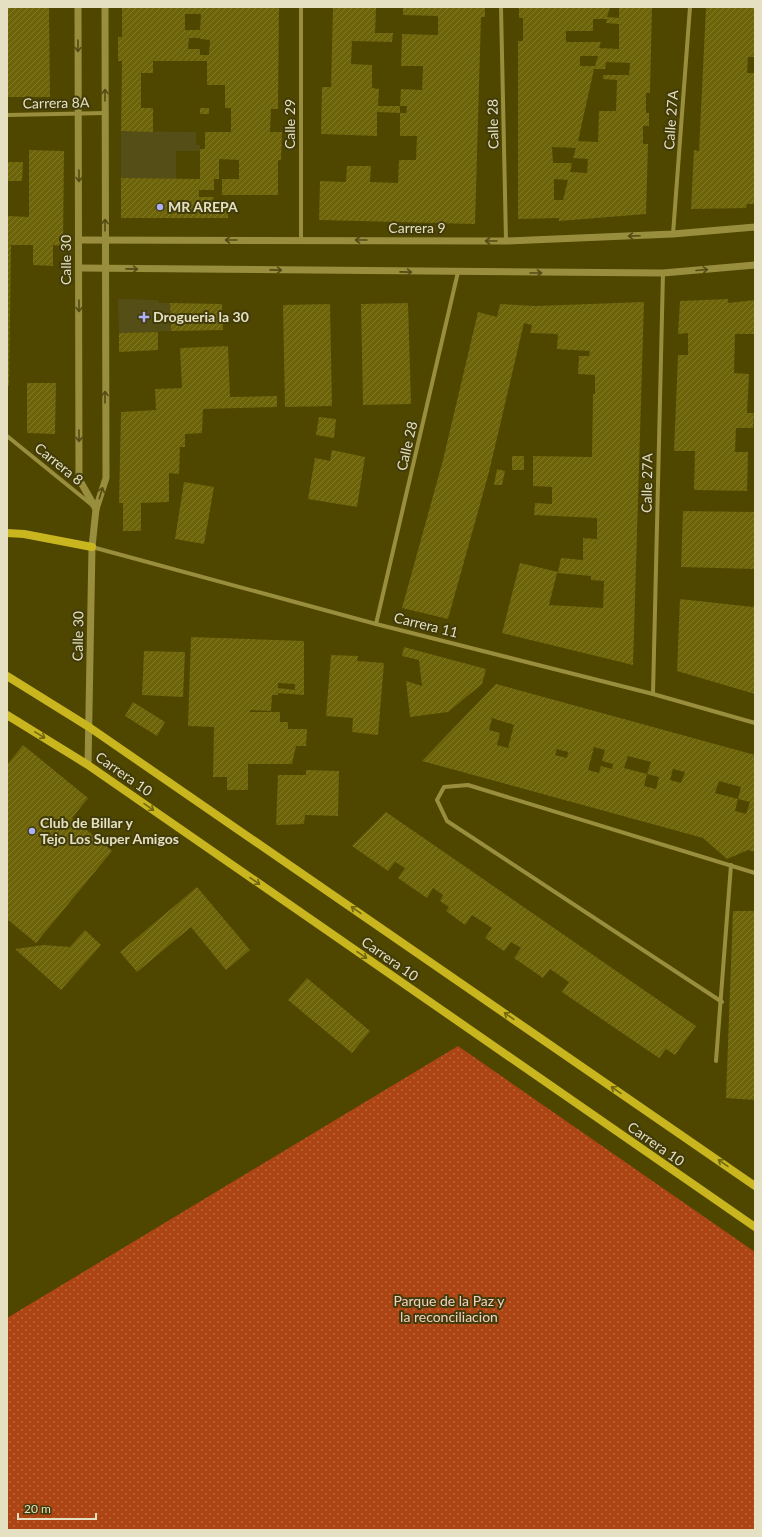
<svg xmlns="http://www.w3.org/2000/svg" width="762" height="1537" viewBox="0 0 762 1537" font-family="Lato,sans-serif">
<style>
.built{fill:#554e16}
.park{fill:url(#park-dots)}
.building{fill:url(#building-hatch);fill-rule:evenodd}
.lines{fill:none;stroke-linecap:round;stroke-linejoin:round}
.minor{stroke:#998e3e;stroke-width:4}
.tertiary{stroke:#998e3e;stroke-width:7}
.secondary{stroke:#c9b61f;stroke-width:8}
.oneway{stroke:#534c14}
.oneway2{stroke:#716611}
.poi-dot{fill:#acaffb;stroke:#423b0a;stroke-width:1.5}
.labels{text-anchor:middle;stroke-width:4;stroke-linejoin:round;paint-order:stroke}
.street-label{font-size:14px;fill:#e4e0c1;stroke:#423b0a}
.poi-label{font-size:14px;font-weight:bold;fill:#e4e0c1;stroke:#423b0a;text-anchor:start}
.park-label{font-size:14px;fill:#f1d1c5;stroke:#423b0a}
</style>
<defs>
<pattern id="park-dots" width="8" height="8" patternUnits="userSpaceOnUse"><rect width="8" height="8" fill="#ac4413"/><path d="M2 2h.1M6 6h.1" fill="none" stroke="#bb683e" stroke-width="1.8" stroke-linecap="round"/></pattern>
<pattern id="building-hatch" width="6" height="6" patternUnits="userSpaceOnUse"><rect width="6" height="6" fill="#6d6309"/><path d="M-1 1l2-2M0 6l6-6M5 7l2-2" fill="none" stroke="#82792b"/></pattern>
</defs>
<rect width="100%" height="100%" fill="#4f4600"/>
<g class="built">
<polygon points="121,131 196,132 196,145 200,145 200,151 176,151 176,179 121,178"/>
<polygon points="118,299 158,300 159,303 170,303 171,331 119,333"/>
</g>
<polygon class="park" points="458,1046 755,1252 755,1530 7,1530 7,1318"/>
<g class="building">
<polygon points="7,7 49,7 50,97 7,97"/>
<path d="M 122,7 L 279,7 L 278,109 L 271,109 L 270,132 L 282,132 L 281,160 L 278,160 L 278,195 L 222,195 L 222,179 L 239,179 L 239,160 L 219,159 L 219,179 L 214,179 L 214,190 L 199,190 L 199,197 L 214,197 L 213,200 L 228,200 L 228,218 L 121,218 L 121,178 L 200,179 L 200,149 L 205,149 L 205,132 L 231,132 L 231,108 L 225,108 L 225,85 L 207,85 L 207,61 L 153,61 L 153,73 L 141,73 L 141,108 L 153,108 L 153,132 L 121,131 L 122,61 L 118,61 L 118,37 L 122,37 ZM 185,14 L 201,14 L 200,30 L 185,30 ZM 189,38 L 200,38 L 200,39 L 210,40 L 209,55 L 200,55 L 200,49 L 188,49 Z"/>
<polygon points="333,7 376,8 375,33 393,33 392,42 352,41 351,64 372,65 372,88 379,89 378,106 400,106 400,113 377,112 377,136 321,134 322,87 331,87"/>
<polygon points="403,7 485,7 485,17 481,17 475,224 319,220 320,181 346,182 347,166 371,166 370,182 398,183 399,160 416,160 417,136 400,136 400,113 406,113 407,106 400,106 401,89 422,90 423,66 401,66 402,34 438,35 438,16 403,15"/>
<path d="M 519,7 L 610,7 L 607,17 L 619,18 L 619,7 L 652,7 L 650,93 L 646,93 L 646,113 L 649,113 L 649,126 L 643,126 L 643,144 L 648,144 L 646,214 L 559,221 L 559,218 L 518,219 L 518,41 L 523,41 L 523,18 L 519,18 ZM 593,19 L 607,19 L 606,23 L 619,24 L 619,49 L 599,48 L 601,42 L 566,42 L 566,31 L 593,31 ZM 580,56 L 598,56 L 595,66 L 580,66 ZM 606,62 L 630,63 L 629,75 L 603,75 L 603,79 L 617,80 L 616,111 L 599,111 L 598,142 L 578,141 L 594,69 L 605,69 ZM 552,147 L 576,148 L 573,158 L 588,159 L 587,173 L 570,172 L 572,163 L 553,163 ZM 554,179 L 568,180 L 563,200 L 554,200 Z"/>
<polygon points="706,7 755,7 755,57 748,57 747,73 755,73 755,204 747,204 746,208 691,209 694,150 699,151"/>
<rect x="200" y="108" width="9" height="6"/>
<polygon points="29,150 64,151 63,246 53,245 53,266 33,265 33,245 11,245 9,386 7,386 7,216 29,217"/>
<polygon points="7,162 23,162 22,181 7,181"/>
<polygon points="728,299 728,303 755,300 755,334 735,334 734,373 749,374 747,413 754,413 753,428 736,428 735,452 748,452 747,491 694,490 695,451 674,451 678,355 688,355 688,333 678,334 680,301"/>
<path d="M 644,302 L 633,665 L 502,633 L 520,563 L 558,572 L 561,558 L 583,560 L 583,538 L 597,539 L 597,518 L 534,515 L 535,503 L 552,504 L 552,487 L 533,486 L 533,456 L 592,457 L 593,394 L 595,394 L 595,375 L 578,374 L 579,356 L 589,356 L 590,351 L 557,349 L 558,334 L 530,333 L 532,325 L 524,323 L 489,472 L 448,619 L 402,608 L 443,460 L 478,312 L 497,317 L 500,304 L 536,306 ZM 557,573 L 591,576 L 591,580 L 604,581 L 603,608 L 549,605 Z"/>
<polygon points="170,303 222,304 223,330 171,331"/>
<polygon points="408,303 411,404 363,405 361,304"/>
<polygon points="330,304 332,406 285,407 283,305"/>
<polygon points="158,332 158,350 119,352 119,333"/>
<polygon points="228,346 230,397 277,396 277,407 203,409 202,433 185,434 185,447 180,447 179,474 169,473 169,502 141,503 141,531 123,531 123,503 119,503 121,412 156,410 155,389 182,388 180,348"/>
<polygon points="27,383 56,383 55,434 27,433"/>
<polygon points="319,417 336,419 334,438 316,435"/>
<polygon points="332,450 365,457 357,507 308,499 315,458 330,461"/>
<rect x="512" y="456" width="12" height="14"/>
<polygon points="497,469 505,471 502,485 494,485"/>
<polygon points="184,482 214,487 204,544 175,539"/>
<polygon points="683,511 755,512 755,569 681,567"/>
<polygon points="680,599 753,607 755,603 755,694 677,671"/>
<path d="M 191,637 L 304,641 L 304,695 L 278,693 L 278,695 L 272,695 L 271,711 L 250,710 L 250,712 L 280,712 L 280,722 L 288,722 L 288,729 L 307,729 L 306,746 L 296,746 L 292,764 L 248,764 L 248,790 L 227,790 L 227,777 L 213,777 L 214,727 L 188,726 ZM 278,683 L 295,684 L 295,690 L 278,688 Z"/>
<polygon points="404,647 486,669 482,684 448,712 410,717 406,681 422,686 419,660 402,656"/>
<polygon points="144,651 185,652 183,697 142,695"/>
<polygon points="331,655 358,656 357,661 384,663 378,735 352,732 353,718 326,716"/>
<path d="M 496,684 L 755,755 L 755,852 L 748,850 L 727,859 L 703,838 L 422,761 ZM 492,718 L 514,725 L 508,748 L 497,745 L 500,733 L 489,730 ZM 594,747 L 605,750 L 602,761 L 613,764 L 612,769 L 601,766 L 599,773 L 588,770 ZM 557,749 L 568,752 L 567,758 L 555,755 ZM 628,756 L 651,762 L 647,774 L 659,777 L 656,789 L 644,786 L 647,774 L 624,768 ZM 673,769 L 685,772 L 681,783 L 670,780 ZM 719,781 L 741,787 L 738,799 L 715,793 ZM 738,799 L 750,802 L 746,814 L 735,811 Z"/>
<polygon points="133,702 165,722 157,736 125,716"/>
<polygon points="23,745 88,798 72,818 112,851 36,943 7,919 7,765"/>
<polygon points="306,770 339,771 338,816 305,815 304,824 276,825 278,775 306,775"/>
<polygon points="386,812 696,1026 675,1055 666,1049 659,1058 562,992 569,982 550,969 543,978 514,958 521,948 511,942 504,951 485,938 492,928 472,915 465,925 446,911 449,907 440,901 443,895 433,888 427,898 398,878 405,868 395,862 388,871 352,846"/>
<polygon points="197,887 250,950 226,970 191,927 137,972 120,952"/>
<polygon points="733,911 755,911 755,1100 726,1098"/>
<polygon points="85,930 101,945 61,990 15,949 44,945 70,947"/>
<polygon points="307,978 370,1031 352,1053 288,1000"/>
</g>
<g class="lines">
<g class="minor">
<polyline points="301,7 301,240"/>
<polyline points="501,7 506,241"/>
<polyline points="7,115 105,113"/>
<polyline points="673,234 690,7"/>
<polyline points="7,436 92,505"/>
<polyline points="92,547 376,624 653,694 755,723"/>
<polyline points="376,624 458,272"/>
<polyline points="653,694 663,273"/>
<polyline points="722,1002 447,821 437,800 444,787 468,785 755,873"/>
<polyline points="716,1061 731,865"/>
</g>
<g class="tertiary">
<polyline points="78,7 79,479 96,509"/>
<polyline points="79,240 506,241 673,234 755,227"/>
<polyline points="79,268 663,273 755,265"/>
<polyline points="88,765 92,547 96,509 106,478 105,7"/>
</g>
<g class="secondary">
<polyline points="7,533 24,534 92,547"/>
<polyline points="7,676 89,727 755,1186"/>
<polyline points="7,715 88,765 755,1227"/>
</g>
</g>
<defs><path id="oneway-shaft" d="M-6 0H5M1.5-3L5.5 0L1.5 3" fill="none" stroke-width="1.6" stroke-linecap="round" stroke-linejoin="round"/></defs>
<g class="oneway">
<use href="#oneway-shaft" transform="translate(78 46) rotate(90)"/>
<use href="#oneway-shaft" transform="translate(105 95) rotate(-90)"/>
<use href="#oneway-shaft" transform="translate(79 176) rotate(90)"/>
<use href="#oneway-shaft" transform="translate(105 225) rotate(-90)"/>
<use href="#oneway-shaft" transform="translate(634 236) rotate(178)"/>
<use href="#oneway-shaft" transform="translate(231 240) rotate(-180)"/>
<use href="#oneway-shaft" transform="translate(361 240) rotate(-180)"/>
<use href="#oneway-shaft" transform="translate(491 241) rotate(-180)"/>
<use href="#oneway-shaft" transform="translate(132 269) rotate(1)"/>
<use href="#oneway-shaft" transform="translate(276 270) rotate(1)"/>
<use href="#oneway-shaft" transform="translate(702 270) rotate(-5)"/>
<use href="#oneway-shaft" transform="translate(406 272) rotate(1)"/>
<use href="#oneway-shaft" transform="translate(536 273)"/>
<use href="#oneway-shaft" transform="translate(79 306) rotate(90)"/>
<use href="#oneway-shaft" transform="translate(105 397) rotate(-90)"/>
<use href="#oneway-shaft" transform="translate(79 436) rotate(90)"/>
<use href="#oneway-shaft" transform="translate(101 493) rotate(-73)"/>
</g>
<g class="oneway2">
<use href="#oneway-shaft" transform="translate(40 735) rotate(31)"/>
<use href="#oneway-shaft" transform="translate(149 807) rotate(35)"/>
<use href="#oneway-shaft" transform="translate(255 881) rotate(35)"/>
<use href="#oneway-shaft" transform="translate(356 910) rotate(-145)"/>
<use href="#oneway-shaft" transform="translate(362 955) rotate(35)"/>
<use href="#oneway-shaft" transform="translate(509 1016) rotate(-145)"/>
<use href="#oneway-shaft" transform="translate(616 1090) rotate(-145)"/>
<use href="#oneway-shaft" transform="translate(723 1163) rotate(-145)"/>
</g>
<g class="poi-dot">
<circle cx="160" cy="207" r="4"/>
<path d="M142 311h4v4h4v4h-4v4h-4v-4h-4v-4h4z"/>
<circle cx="32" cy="831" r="4"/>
</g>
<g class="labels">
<g class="street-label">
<text transform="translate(56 103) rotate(-1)" y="5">Carrera 8A</text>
<text transform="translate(671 120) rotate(-86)" y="5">Calle 27A</text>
<text transform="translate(290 124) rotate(-90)" y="5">Calle 29</text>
<text transform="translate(493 124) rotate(-91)" y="5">Calle 28</text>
<text x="417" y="233">Carrera 9</text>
<text transform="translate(66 260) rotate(-90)" y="5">Calle 30</text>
<text transform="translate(407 446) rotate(-77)" y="5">Calle 28</text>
<text transform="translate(59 464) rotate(39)" y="5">Carrera 8</text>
<text transform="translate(647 483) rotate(-89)" y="5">Calle 27A</text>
<text transform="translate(426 625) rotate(14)" y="5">Carrera 11</text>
<text transform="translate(78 636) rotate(-89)" y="5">Calle 30</text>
<text transform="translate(124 774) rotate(35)" y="5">Carrera 10</text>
<text transform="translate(390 959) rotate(35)" y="5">Carrera 10</text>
<text transform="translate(656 1144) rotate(35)" y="5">Carrera 10</text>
</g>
<g class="poi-label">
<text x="168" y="212">MR AREPA</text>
<text x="153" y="322">Drogueria la 30</text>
<text x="40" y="828">Club de Billar y<tspan x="40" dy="16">Tejo Los Super Amigos</tspan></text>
</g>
<g class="park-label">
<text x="449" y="1306">Parque de la Paz y<tspan x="449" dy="16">la reconciliacion</tspan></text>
</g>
</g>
<rect width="762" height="1537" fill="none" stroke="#e4e0c1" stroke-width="16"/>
<path d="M18 1513v6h78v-6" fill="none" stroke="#e4e0c1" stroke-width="2"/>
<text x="24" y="1513" font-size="12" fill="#e4e0c1" stroke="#423b0a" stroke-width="3" paint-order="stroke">20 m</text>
</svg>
